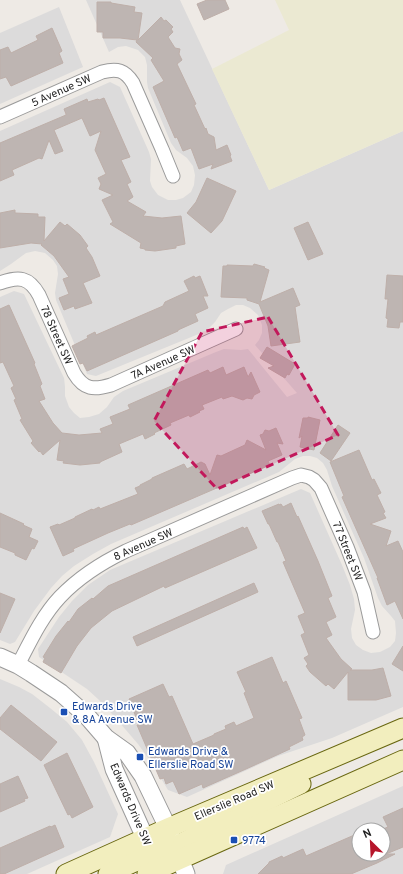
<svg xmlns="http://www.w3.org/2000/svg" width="403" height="874" viewBox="0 0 403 874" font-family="Overpass,sans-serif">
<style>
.residential{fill:#dcdbdb;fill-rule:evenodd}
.farmland{fill:#ebe9d2}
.building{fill:#beb5b2;stroke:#beafa9}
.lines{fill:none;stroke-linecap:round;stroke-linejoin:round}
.minor-casing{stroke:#9b9b9b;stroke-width:15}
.tertiary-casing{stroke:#9b9b9b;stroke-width:19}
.secondary-casing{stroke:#696710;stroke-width:21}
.minor{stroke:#fff;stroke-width:13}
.tertiary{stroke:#fff;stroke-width:17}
.secondary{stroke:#f2eebe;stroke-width:19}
.marked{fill:#c2185b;fill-opacity:0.2;stroke:#c2185b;stroke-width:3;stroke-dasharray:8 5;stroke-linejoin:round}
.transit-dot{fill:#1a4fb4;stroke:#fff;stroke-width:1.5}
.labels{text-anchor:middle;stroke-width:3.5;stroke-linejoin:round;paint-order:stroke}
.street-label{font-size:11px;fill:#1e1e1e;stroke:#fff}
.transit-label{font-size:11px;fill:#164399;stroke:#fff;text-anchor:start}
</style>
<rect width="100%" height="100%" fill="#eeeae5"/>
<g class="residential">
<polygon points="86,0 180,0 269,190 403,131 403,707 332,738 278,756 187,797 168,790 151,762 138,744 113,715 98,699 87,689 39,657 38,649 59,617 72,601 88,585 110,570 301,489 310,493 342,565 350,585 354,599 355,610 351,629 352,638 356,645 363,650 371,653 380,652 390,647 395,641 396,633 395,621 391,616 382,606 378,598 364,558 332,486 327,470 323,463 317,458 310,456 303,456 295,459 279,472 111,544 93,554 74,566 62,576 51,588 34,611 15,642 10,644 0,640 0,297 14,291 24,294 64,378 65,387 65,396 69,407 74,413 80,418 89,417 99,414 107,407 114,397 123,391 216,352 224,349 241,350 248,349 287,397 297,393 255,345 259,340 262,333 262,325 258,315 250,308 243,305 236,305 228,309 221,313 215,322 206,331 96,376 87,374 56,300 55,293 58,274 57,266 53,260 45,253 35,251 26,253 11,264 0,271 0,131 110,82 120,87 149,152 151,159 150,181 152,187 158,195 168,200 176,200 183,198 191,192 194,185 195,175 193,166 187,158 176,150 171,143 148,88 147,82 147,65 145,57 138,50 126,46 118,47 109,52"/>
<polygon points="59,7 83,67 0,104 0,33"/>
<polygon points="0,679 19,687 32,694 50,708 67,722 82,740 94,762 118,814 110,837 27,874 0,874"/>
<path d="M 403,786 L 403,874 L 223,874 L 226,865 ZM 359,830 L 383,830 L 383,854 L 359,854 Z"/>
</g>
<polygon class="farmland" points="275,0 403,0 403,131 269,190 212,69 289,30"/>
<g class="building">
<polygon points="207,0 225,0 229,9 204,20 197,4"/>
<polygon points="97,2 111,2 111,3 135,7 134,12 142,13 138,40 161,17 164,21 166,20 173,27 171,29 173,32 168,37 175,48 180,49 179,54 182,60 177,64 196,104 194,105 205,129 206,128 208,134 214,137 216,150 227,145 231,155 230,156 232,161 211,169 213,164 199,169 191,148 183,151 177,137 175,138 153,87 164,81 151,60 153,58 136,42 137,40 120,38 103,38 103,32 97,32"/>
<polygon points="52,28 62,51 59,53 63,63 11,86 6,77 0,79 0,50 8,47 11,53 38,40 36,36"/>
<polygon points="104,98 130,157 121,160 131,182 127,184 133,197 127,201 146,212 143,216 162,218 181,216 185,244 176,246 176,248 155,251 145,250 145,249 140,248 141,243 110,224 113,222 102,200 113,195 99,189 101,184 98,178 106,174 95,150 101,131 90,136 82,118 54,130 63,151 55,154 49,140 42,159 39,158 12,170 14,175 0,181 0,143 66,115 66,114 64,109 87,99 88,102 98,99 99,100"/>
<polygon points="207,178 236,191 222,221 211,233 187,213 196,202"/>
<polygon points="15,210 15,213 38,214 38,217 45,217 44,241 60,222 65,226 67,224 80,235 88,246 86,248 92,257 100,276 83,283 92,303 75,309 74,306 64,310 59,298 69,294 63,279 69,277 54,256 41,245 42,244 31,243 0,248 0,213"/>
<polygon points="308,222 323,254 308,260 294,228"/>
<polygon points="254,264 265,267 264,268 269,270 260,302 293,288 300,305 295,307 300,342 271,346 268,326 259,304 247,300 247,298 221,297 223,266 227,266 227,265 253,266"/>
<polygon points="387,275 403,276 403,322 400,322 399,328 387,327 388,319 386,318 388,299 385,299"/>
<polygon points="194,276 195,278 200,276 208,296 203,296 208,308 195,314 198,321 178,330 178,331 87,371 83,363 80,364 72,346 88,338 87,336 95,332 96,335 163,306 165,302 189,291 184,281"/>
<polygon points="9,305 35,363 34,364 42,384 40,386 45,399 39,401 53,423 62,433 79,435 102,433 100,429 113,424 110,417 130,409 128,405 208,370 210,373 223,367 226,375 244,367 248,377 251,372 260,392 254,395 252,399 247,398 243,400 232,396 223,399 222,397 202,405 204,409 199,411 200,412 190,417 189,415 170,423 171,425 154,433 155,434 145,439 143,434 119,444 122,452 100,462 100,463 80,465 63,463 64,461 57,460 60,440 43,455 40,451 39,452 31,443 33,441 20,420 22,419 14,400 16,399 11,388 14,386 3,362 0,363 0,309"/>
<polygon points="267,347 295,364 289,375 287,374 285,378 268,368 274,366 260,358"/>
<polygon points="308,417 320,420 314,450 300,447 302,436 299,438 303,418 308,418"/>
<polygon points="338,425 350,433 331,461 320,453"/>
<polygon points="276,428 283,444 277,443 282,455 268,461 270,465 131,525 130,524 108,533 73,549 74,551 63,556 50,527 58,524 59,525 75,518 75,517 92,509 93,510 99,507 100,509 138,494 135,488 140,486 140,485 152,479 152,478 184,464 187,469 201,462 205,464 210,475 217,455 221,456 245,445 247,440 266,450 260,435 263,434 265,430 269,431"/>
<polygon points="359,450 372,480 374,479 381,493 377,495 385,512 383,513 386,518 370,524 391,531 386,546 398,541 403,552 403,619 395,601 387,605 377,578 378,578 342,497 344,496 330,462"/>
<polygon points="291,503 297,517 298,516 318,561 332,596 328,598 336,617 326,622 332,635 326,638 341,659 352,669 350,670 372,670 383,668 391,696 376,700 348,700 348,672 334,689 328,684 326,686 310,672 306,666 308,664 304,658 309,655 301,635 305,633 298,616 305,613 283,562 286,561 278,542 277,542 269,524 268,524 262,511 279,504 279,505 281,504 283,507"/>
<polygon points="0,513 24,524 23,525 32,529 29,537 38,541 34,549 32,548 26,560 15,555 15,553 0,547"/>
<polygon points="243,527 244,529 247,527 257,548 165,588 164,586 112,611 91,628 77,646 61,673 43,662 45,658 43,657 56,636 68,621 69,622 78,609 92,598 93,599 108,586"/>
<polygon points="254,583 258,592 137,646 133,637"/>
<polygon points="0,593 15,599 0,633"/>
<polygon points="403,646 403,671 392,664"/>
<polygon points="272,657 283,683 286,681 302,718 299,719 305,735 302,737 303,740 289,747 290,749 246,769 203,788 202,784 179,794 173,781 166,784 164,778 160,779 137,725 139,725 134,712 135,712 129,699 163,684 169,697 172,696 193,744 214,735 214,734 226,729 225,726 234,722 236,726 254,718 244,693 246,692 237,672"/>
<polygon points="11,705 57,742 41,761 0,729 0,718"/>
<polygon points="67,753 93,807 72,818 70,814 68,815 44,765"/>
<polygon points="18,776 28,798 24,799 25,801 0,812 0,784"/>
<polygon points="403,808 403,847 386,854 395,854 377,863 351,874 258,874 269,863 269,862 282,856 283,858 303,849 306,856 359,833 359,854 383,854 383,829 388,827 383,817"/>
<polygon points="55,825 64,847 4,874 0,874 0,848 50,826 51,827"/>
</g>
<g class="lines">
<defs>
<g id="minor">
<path d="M 0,117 L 102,72 C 117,68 125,70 133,83 L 162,149 L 173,176"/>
<path d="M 0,283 C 19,276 29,277 39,295 L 74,373 C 84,390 94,390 111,385 L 236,329"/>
<path d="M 18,665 C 30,642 42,616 60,597 C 79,577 101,563 126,551 L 292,478 L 301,475 L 309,477 L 314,480 L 321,488 L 347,547 L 364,592 L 373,632"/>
</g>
<g id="tertiary">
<polyline points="0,657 18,665 31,673 61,693 87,716 106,738 127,753 143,776 168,828 186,874"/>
<polyline points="106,738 114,769 151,851"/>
</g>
<g id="secondary">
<path d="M 159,869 C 163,860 167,853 175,846 L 301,784"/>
<polyline points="66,874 168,828 403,728"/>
<polyline points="108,874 152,854 160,848 166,835"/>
<polyline points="147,874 403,760"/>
</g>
</defs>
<use href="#minor" class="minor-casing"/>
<use href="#tertiary" class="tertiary-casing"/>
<use href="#secondary" class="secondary-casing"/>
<use href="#minor" class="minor"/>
<use href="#tertiary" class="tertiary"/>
<use href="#secondary" class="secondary"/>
</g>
<path class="marked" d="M 268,317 L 338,435 L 217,489 L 154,421 L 202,332 Z"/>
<g class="transit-dot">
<rect x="60" y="708" width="8" height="8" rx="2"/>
<rect x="136" y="753" width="8" height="8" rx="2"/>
<rect x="230" y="836" width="8" height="8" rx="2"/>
</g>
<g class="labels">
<g class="street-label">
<text transform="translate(61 90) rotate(-24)" y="4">5 Avenue SW</text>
<text transform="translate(57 335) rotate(66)" y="4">78 Street SW</text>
<text transform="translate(163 362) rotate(-24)" y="4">7A Avenue SW</text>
<text transform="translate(143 544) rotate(-24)" y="4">8 Avenue SW</text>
<text transform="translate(348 551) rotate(68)" y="4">77 Street SW</text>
<text transform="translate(234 800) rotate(-23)" y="4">Ellerslie Road SW</text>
<text transform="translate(131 804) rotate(67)" y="4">Edwards Drive SW</text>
</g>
<g class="transit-label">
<text x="72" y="710">Edwards Drive<tspan x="72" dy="13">&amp; 8A Avenue SW</tspan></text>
<text x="148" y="755">Edwards Drive &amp;<tspan x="148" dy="13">Ellerslie Road SW</tspan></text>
<text x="242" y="844">9774</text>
</g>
</g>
<g transform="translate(371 842) rotate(336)"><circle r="19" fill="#ffffff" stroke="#a5a5a5"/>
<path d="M0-3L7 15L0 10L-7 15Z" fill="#b6152b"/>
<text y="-6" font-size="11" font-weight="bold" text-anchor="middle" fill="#1e1e1e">N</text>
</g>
</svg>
